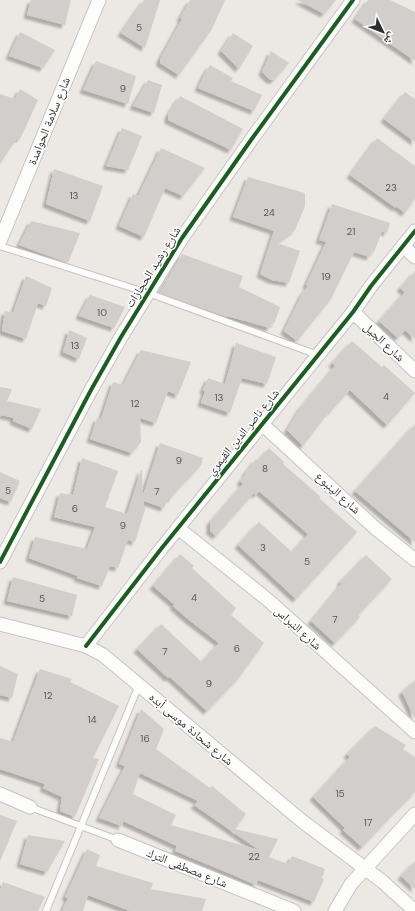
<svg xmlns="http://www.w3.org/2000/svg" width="415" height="911" viewBox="0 0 415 911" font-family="'DM Sans','Noto Naskh Arabic',sans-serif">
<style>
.building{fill:#d1cecb;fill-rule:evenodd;filter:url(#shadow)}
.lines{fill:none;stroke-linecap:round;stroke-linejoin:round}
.lane-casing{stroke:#c5c4c5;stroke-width:8}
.street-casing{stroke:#c5c4c5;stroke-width:15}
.lane{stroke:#fcfcfb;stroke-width:6}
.street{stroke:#fcfcfb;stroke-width:13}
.cycleway-casing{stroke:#fff;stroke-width:6}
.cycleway{stroke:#1b5e20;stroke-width:4}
.labels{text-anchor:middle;stroke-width:3;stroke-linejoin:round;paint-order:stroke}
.number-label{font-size:10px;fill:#585857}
.street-label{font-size:12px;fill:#2e2e2e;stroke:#fff}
</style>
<defs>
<filter id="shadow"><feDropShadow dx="-3.5" dy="3.5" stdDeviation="1" flood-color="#0004"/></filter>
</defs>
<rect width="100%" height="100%" fill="#ece8e4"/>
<g class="building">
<polygon points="31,0 71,0 65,25 27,15"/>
<polygon points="144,0 160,0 145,48 121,33"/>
<polygon points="190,0 225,0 212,29 179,75 160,63 160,59 182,19 180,18"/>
<polygon points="298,0 336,0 324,14"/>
<polygon points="368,0 390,0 415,12 415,61 355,19"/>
<polygon points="20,32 55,50 43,68 9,56"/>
<polygon points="233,33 253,46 239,69 221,51"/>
<polygon points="271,51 289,63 274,80 270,80 262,72"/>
<polygon points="96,61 136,76 128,104 83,90"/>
<polygon points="210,65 233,78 231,81 262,95 254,111 198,88 205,73"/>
<polygon points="148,80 162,85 154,113 133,106"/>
<polygon points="20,89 38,100 20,139 17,138 0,164 0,94 15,99"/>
<polygon points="405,92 415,99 415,142 384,119"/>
<polygon points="180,96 243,129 231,150 168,120 168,115"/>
<polygon points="122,128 142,136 128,170 106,166"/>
<polygon points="377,138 415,166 415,199 405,213 396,206 396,208 350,175"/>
<polygon points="161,148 205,168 183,196 165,188 144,237 119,226 133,194 138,196"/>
<polygon points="54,169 103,186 90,221 46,204"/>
<polygon points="248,177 305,193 305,206 295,230 277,243 300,251 289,283 272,280 260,274 274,231 233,217"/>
<polygon points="332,204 390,223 387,233 382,231 374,252 372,251 370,257 354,252 331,299 297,341 284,331 302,294 308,286 306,285 326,242 319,240"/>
<polygon points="31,221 80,233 68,263 19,245"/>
<polygon points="182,254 243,276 239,287 280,307 274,324 272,322 270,328 227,316 227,317 160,293"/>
<polygon points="415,271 415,339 405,330 398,338 379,321 405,292 400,288"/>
<polygon points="26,276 52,288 46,306 38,303 26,339 2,331 5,311 13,313"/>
<polygon points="90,295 125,307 114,328 79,316"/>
<polygon points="69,330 87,338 79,359 63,352"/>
<polygon points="352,341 382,367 384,365 415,393 387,425 350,390 329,413 328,413 303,446 287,430 301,407 335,366 332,363"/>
<polygon points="236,343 276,357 267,384 242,378 230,413 201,403 205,391 203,390 208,378 225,384"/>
<polygon points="141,350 191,362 178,395 168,391 156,423 140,418 141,442 132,453 90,439 97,418 101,419 113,382 123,385"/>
<polygon points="0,387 12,389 7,401 41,409 32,429 13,421 14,418 2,415 0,417"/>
<polygon points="415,424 415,542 355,491"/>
<polygon points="160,443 203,458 201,465 173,495 171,499 168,498 164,508 144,501 144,506 146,506 135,542 128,540 118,568 110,566 102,586 77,578 78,576 29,558 35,537 87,549 95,527 54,517 60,493 73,495 82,458 118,471 105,507 127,514 141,470 142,470 143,495"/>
<polygon points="269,448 284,462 283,464 321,497 319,498 357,532 296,599 238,545 259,522 292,552 308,534 259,491 256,495 254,493 216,536 210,531 210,522 243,484 240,481 246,474 245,473 256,459 258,461"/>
<polygon points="0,472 20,481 11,502 0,498"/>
<polygon points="180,554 194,566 192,568 236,608 231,615 264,643 238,679 207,711 170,677 168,678 137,649 161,624 202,662 219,643 189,620 173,606 175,605 153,586"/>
<polygon points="366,555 392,579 358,615 360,617 335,643 311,621 342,583 340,582"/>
<polygon points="13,577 77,595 72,616 7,601"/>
<polygon points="0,666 18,674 12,698 0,695"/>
<polygon points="40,669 72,679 70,682 119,706 93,758 99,759 75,817 60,811 62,797 43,788 45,784 0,769 0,738 13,742"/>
<polygon points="415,680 415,719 402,692"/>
<path d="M 141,709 L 164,729 L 156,749 L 210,788 L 212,786 L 246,814 L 235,829 L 278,839 L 269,857 L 288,864 L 292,856 L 325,869 L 322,878 L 324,879 L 314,902 L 258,880 L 256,885 L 226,872 L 175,851 L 177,846 L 123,821 L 122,826 L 99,818 L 125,766 L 119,764 ZM 140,773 L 198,801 L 194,805 L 259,850 L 171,825 L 176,815 L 133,794 Z"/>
<polygon points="375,726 406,745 403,749 415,757 415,792 396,811 362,847 343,830 345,828 313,797 350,757 347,754"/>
<polygon points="0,815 17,821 0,861"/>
<polygon points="28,835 65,841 47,872 20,864"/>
<polygon points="87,849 100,855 96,866 153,883 151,889 206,899 202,911 130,911 88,895 83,911 62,911 68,898 65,897"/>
<polygon points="415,861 415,889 401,876"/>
<polygon points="3,882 45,897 38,911 0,911 0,891"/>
</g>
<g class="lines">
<defs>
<g id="lane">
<polyline points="0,246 148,293 318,355"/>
<polyline points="30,807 118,840"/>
<polyline points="46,911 139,685"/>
</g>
<g id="street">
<polyline points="0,241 99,0"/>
<polyline points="403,246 415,257"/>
<polyline points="353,312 415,371"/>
<polyline points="262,424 375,528 415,560"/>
<polyline points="178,528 268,600 415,732"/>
<polyline points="0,562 91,390 121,337 182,238 251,140 353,0"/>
<polyline points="0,624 86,646 103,655 302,821 383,882 415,911"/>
<polyline points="86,646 161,549 353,312 371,286 415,231"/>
<polyline points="0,794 30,807"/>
<polyline points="118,840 294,911"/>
<polyline points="335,911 351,884 415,814"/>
</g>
</defs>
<use href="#lane" class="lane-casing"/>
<use href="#street" class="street-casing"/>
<use href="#lane" class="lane"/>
<use href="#street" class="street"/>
<defs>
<g id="cycleway">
<polyline points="0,562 91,390 121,337 182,238 251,140 353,0"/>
<polyline points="86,646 161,549 353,312 371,286 415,231"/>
</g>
</defs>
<use href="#cycleway" class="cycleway-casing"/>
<use href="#cycleway" class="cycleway"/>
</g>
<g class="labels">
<g class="number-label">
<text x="139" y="31">5</text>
<text x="123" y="92">9</text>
<text x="391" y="191">23</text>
<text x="74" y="199">13</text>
<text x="269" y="216">24</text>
<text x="351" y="235">21</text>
<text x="326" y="280">19</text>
<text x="102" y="316">10</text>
<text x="75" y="349">13</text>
<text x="386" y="400">4</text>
<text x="219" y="401">13</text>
<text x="135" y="407">12</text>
<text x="179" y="464">9</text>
<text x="265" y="472">8</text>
<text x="8" y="494">5</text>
<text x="157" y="495">7</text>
<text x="75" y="512">6</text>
<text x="123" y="529">9</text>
<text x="263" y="551">3</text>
<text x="307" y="565">5</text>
<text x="194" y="601">4</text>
<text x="42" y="602">5</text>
<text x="335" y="623">7</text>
<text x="237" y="652">6</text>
<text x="165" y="655">7</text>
<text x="209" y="687">9</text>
<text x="48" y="699">12</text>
<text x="92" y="723">14</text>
<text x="145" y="742">16</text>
<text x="340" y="797">15</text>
<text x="368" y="826">17</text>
<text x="254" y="860">22</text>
</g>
<g class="street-label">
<text transform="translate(49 121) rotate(-68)" y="4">شارع سلامة الحوامدة</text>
<text transform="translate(153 267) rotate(-58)" y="4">شارع رشيد الحجازات</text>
<text transform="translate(384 342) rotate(43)" y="4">شارع الجيل</text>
<text transform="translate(243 432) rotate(-51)" y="4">شارع ناصر الدين القيمري</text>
<text transform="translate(338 493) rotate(42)" y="4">شارع الينبوع</text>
<text transform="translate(298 628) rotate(42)" y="4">شارع النبراس</text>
<text transform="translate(191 729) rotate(40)" y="4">شارع شحادة موسى أبده</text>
<text transform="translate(187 868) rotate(22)" y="4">شارع مصطفى الترك</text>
</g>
</g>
<g transform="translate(383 32) rotate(133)" stroke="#ffffff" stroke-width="3" paint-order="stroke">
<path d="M0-3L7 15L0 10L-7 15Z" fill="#2e2e2e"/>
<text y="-6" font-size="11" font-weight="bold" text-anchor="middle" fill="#2e2e2e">ش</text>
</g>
</svg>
